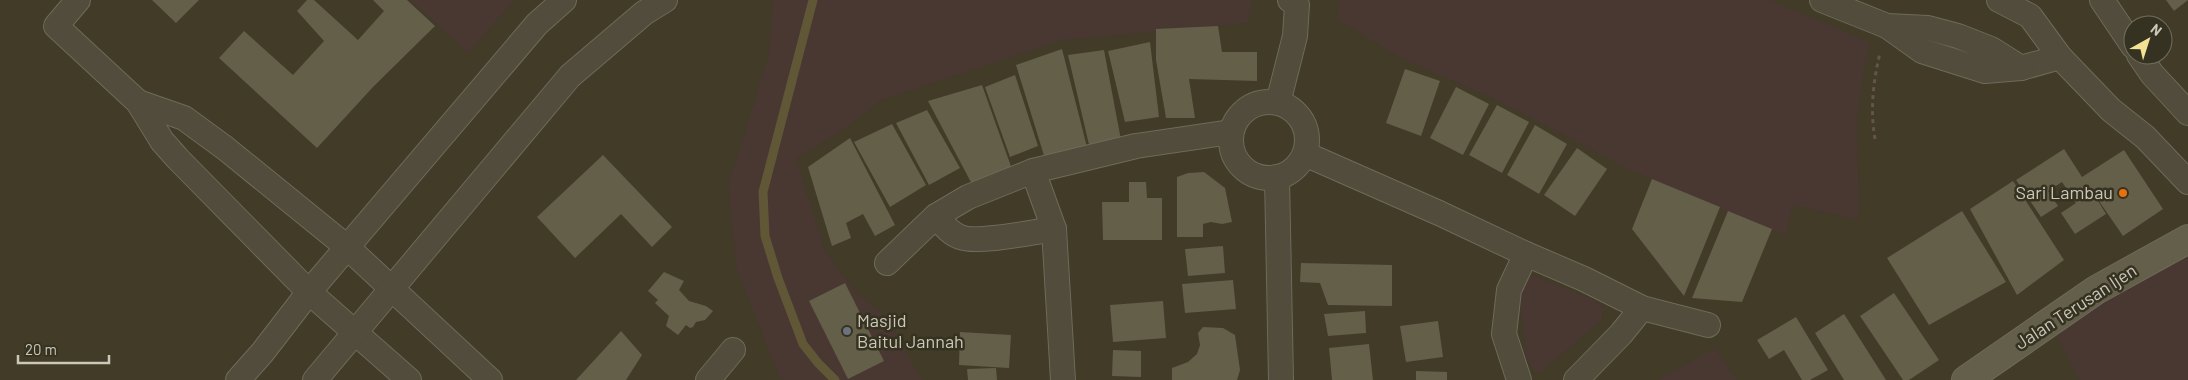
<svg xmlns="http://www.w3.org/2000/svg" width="2188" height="380" viewBox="0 0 2188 380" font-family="Barlow,sans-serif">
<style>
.green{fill:#493732}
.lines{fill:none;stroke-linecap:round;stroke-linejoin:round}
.stream{stroke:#605737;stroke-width:9}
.building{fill:#645f49}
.street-casing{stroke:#6e6b5a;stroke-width:26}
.secondary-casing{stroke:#6e6b5a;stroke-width:30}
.path{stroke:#63544c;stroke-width:3;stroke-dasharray:4 4;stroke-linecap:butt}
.street{stroke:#514c3c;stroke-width:24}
.secondary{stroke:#635f4a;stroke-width:28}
.food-dot{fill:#e8710a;stroke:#363221;stroke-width:2}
.worship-dot{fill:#6b7280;stroke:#363221;stroke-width:2}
.labels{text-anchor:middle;stroke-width:5;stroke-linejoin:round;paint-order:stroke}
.poi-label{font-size:18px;fill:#cbc8b9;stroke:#363221;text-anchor:end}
.street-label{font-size:18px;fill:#cbc8b9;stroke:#363221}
</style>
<rect width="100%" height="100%" fill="#413b28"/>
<g class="green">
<polygon points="410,0 515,0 468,53"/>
<polygon points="773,0 1252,0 1248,23 1063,40 881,100 842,131 796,158 825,251 855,291 883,315 923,380 783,380 779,376 737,270 728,186 769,54"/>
<polygon points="1339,0 1769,0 1869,42 1857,115 1859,220 1793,205 1786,236 1637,173 1496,100 1399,57 1337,19"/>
<polygon points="2188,249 2188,380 2080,380 2057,336 2110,291"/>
<polygon points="1534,276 1594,300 1603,307 1602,320 1541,372 1534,372 1526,358 1520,296 1526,279"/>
<polygon points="1715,348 1737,380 1657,380"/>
</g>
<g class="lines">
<polyline class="stream" points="813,0 763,192 765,236 778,278 803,344 818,363 835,380"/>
</g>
<g class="building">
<polygon points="152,0 199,0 176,23"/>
<polygon points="307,0 314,0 358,40 384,11 373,0 407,0 435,26 373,87 317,148 219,58 244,31 293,75 324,41 297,11"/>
<polygon points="2166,0 2188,0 2174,11"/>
<polygon points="1218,26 1222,52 1257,52 1257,81 1189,79 1195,118 1166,118 1156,60 1156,29"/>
<polygon points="1150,42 1159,117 1125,122 1108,51"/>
<polygon points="1062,49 1087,147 1046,162 1016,65"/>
<polygon points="1104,50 1121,140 1090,149 1068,55"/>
<polygon points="1405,69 1440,81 1421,136 1386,123"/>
<polygon points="1015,75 1038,146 1010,157 985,87"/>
<polygon points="982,85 1013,172 974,188 928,101"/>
<polygon points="1456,87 1489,104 1463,155 1430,138"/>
<polygon points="1497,105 1529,122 1502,173 1469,155"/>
<polygon points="927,110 960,168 929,185 896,123"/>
<polygon points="892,124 926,185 890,207 854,142"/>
<polygon points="1535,125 1567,144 1539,194 1507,175"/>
<polygon points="850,138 895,225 875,236 863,214 846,223 851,238 832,246 808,167"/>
<polygon points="1577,148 1607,169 1575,216 1544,195"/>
<polygon points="2064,149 2082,177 2124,150 2163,209 2123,236 2092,191 2106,214 2075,234 2061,213 2076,203 2062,182 2048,191 2058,206 2041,217 2016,180"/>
<polygon points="603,155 672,227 652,247 621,214 575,258 537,217"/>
<polygon points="1204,172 1225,188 1232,222 1222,224 1211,222 1203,224 1203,237 1177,237 1177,177 1188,173"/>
<polygon points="1652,179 1720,207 1684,296 1632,229"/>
<polygon points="2013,181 2064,260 2017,295 1970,209"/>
<polygon points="1129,182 1146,182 1147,198 1162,198 1162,240 1103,240 1102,202 1129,202"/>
<polygon points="1728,211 1772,229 1742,302 1692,298"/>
<polygon points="1962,211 2006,282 1929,325 1887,258"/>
<polygon points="1223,246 1225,273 1188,276 1185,249"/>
<polygon points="1301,263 1392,265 1392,306 1328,305 1320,283 1300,282"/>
<polygon points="664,272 684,281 679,290 689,301 706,306 713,311 705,320 696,322 693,327 690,328 686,325 678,335 666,326 669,316 655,303 658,300 648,291"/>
<polygon points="1233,280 1236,309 1185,313 1182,284"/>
<polygon points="845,283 884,361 848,379 809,301"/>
<polygon points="1894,293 1939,360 1909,380 1903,380 1860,316"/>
<polygon points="1163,301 1166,338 1113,342 1110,305"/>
<polygon points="1365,311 1366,333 1328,336 1324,314"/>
<polygon points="1844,314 1886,380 1844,380 1815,333"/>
<polygon points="1796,317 1828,370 1810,380 1802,380 1784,350 1769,359 1757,340"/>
<polygon points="1438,321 1443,357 1406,362 1400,326"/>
<polygon points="1203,327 1223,328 1235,335 1240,370 1237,380 1172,380 1172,368 1188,362 1197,354 1200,345 1198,333"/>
<polygon points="621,331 642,355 626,380 576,380"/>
<polygon points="960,332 1011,335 1009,368 959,365"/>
<polygon points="1369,344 1373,380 1332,380 1329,348"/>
<polygon points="1113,350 1141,351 1141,377 1112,376"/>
<polygon points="996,368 997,380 968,380 967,369"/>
<polygon points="1416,371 1447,372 1447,380 1416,380"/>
</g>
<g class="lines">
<defs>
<g id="street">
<polyline points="78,0 56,26 138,102 162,141 178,159 309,292 409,380"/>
<polyline points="1822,0 1887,26 1928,28 1958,36 1991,49 2021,68 2060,57"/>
<polyline points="1999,0 2030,16 2060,57 2111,110 2145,137 2188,182"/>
<polyline points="2102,0 2133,46"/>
<polyline points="1887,26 1922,51 1985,71 2021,68"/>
<polyline points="2139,55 2152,74 2188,113"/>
<circle cx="1269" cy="140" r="38"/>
<polyline points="138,102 184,118 225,148 347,247 490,380"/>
<polyline points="1278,103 1295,36 1297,5 1290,0"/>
<polyline points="1305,154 1439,213 1526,254 1509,290 1504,334 1519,380"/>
<polyline points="1033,171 1054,229 1063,380"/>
<polyline points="1277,177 1281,380"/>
<path d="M 936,216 C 943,224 949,233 960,237 C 977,244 1033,232 1054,229"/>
<polyline points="1526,254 1584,279 1642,308 1708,325"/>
<polyline points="887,263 936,216 968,197 1033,171 1136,146 1231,132"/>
<polyline points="238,380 262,353 309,292 537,24 564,0"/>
<polyline points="315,380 570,76 644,13 665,0"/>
<polyline points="708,380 733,350"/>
<polyline points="1576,380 1621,334 1642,308"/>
</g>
<polyline id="secondary" points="1966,380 2096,290 2188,239"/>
</defs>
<use href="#street" class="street-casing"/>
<use href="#secondary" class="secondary-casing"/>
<path class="path" d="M 1875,139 C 1870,110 1873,82 1880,53"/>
<use href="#street" class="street"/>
<use href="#secondary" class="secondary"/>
</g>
<circle class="food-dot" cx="2123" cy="193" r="5"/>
<circle class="worship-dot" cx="847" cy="331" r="5"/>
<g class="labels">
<g class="poi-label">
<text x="2113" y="199">Sari Lambau</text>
<text x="857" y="327" text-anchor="start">Masjid<tspan x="857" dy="21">Baitul Jannah</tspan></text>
</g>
<g class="street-label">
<text transform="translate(2076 307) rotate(-33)" y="6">Jalan Terusan Ijen</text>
</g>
</g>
<g transform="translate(2148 40) rotate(39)"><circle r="24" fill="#363221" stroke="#726e5e"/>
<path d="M0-4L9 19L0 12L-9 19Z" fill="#f3e296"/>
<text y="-8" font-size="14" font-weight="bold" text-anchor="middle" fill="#cbc8b9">N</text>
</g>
<path d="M18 355v8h91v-8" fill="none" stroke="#cbc8b9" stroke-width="2.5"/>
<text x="25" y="355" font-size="15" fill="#cbc8b9" stroke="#363221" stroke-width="4" paint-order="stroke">20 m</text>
</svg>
